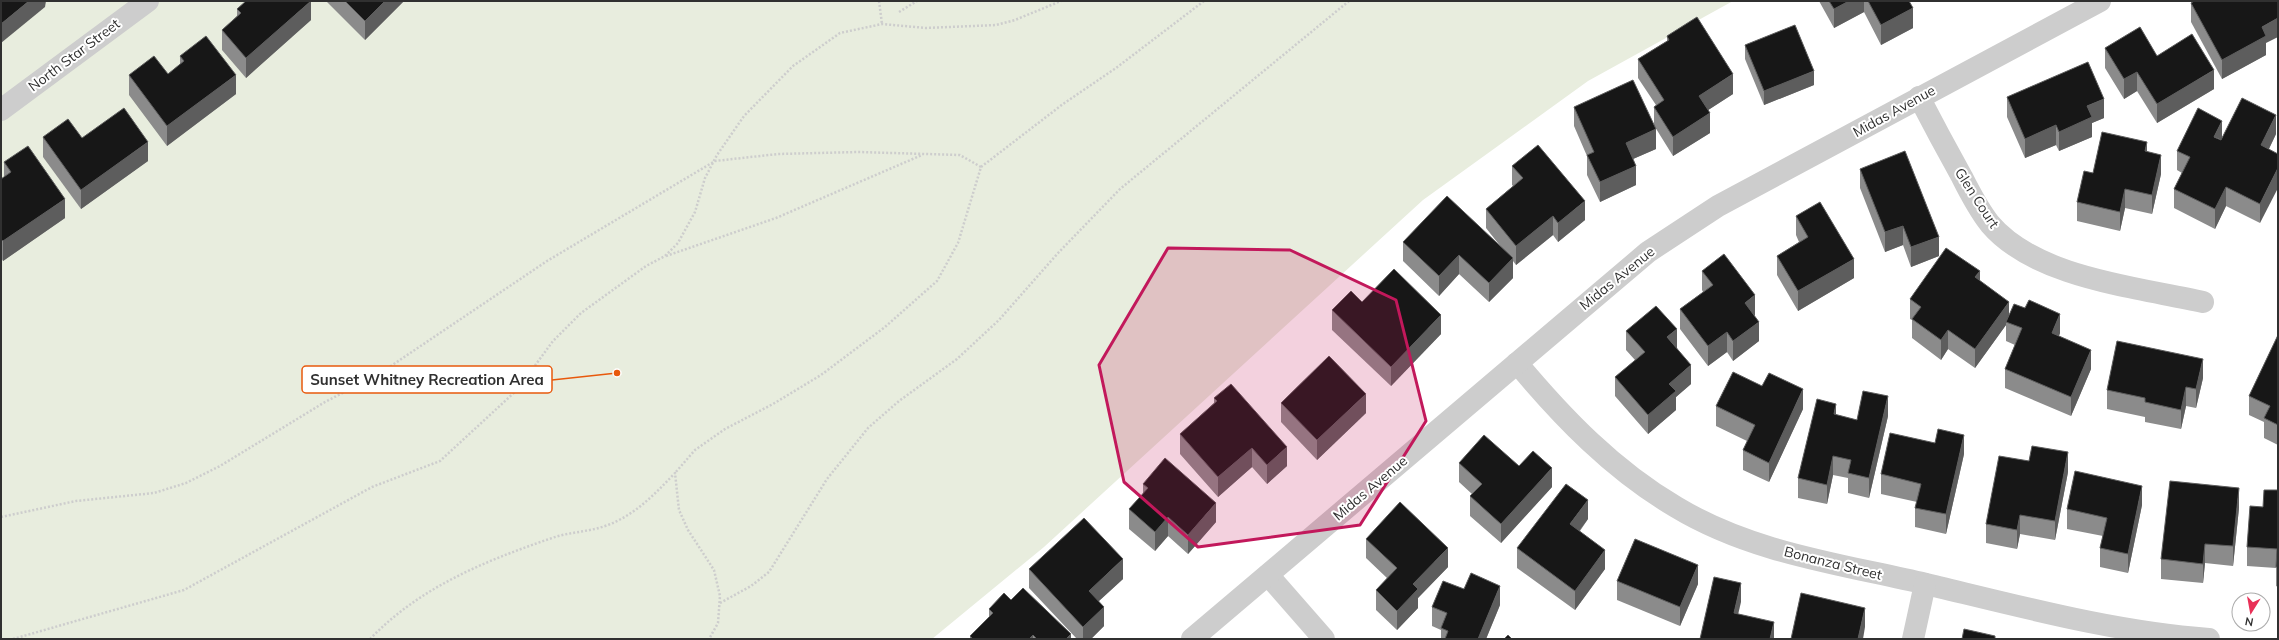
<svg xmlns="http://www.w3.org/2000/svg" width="2279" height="640" viewBox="0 0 2279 640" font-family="Mulish,sans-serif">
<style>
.green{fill:#e8edde}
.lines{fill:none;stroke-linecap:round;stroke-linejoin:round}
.path{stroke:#cdcdcd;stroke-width:2.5;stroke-dasharray:2 2;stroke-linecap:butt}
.minor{stroke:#cdcdcd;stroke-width:22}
.tertiary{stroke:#cdcdcd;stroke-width:22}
.wall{fill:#8b8b8b}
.shaded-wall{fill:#5d5d5d}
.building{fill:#171717;stroke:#5d5d5d}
.marked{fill:#c2185b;fill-opacity:0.2;stroke:#c2185b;stroke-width:3;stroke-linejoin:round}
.labels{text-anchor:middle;stroke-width:4;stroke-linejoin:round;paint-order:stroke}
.street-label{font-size:14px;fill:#303030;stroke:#fff}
.leader{fill:none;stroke:#e8590c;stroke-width:1.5}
.callout-dot{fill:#e8590c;stroke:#fff;stroke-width:1.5}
.callout{fill:#fff;stroke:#e8590c;stroke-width:1.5}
.callout-label{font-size:15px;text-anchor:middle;font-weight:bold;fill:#303030}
</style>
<rect width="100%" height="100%" fill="#fff"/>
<polygon class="green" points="1,1 1733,1 1588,81 1423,200 1044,547 932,639 1,639"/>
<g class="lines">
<g class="path">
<polyline points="879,1 882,24"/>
<polyline points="899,12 917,1"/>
<polyline points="981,167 1063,104 1116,68 1204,1"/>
<polyline points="666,256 776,218 922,155"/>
<polyline points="1,517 76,501 154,493 186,483 220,466 325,402 379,374 547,261 715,161 778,154 858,152 960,155 981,167 958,243 937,281 885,327 821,375 773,404 725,429 695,450 675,473"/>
<polyline points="720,603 751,586 769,572 827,479 868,428 899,401 957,359 999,320 1059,252 1120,189 1349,1"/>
<polyline points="13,639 184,590 372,487 440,461 517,390 553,341 581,313 646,266 665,256 678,243 695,212 705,178 717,155 744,116 793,66 840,33 882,24 926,28 996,25 1015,20 1061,1"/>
<path d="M 370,639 C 420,587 485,561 552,538 C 569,532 588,532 605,526 C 634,516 654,495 675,473 L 679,510 L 688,530 L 714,570 L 720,596 L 718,623 L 709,639"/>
</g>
<g class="minor">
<path d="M 1919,97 C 1933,124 1947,150 1962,177 C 1970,193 1979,210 1990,224 C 2036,278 2136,287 2203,302"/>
<polyline points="1,110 148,1"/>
<path d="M 1517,363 C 1563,418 1613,470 1676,507 C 1752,553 1841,564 1926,584 C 2019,606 2113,632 2209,639"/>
<polyline points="1268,575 1324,639"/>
<polyline points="1913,639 1925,584"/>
</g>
<polyline class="tertiary" points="1192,639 1648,252 1718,206 2100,1"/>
</g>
<g class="wall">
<polygon points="326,1 404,1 365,40"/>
<polygon points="1819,1 1909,1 1913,28 1881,45 1864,12 1834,28"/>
<polygon points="2191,3 2266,43 2266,55 2222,79 2191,22"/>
<polygon points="237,9 311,20 246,78 222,50 222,30 237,16"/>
<polygon points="1667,36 1733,94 1708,110 1710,133 1673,156 1655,127 1656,149 1633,159 1636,185 1600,202 1587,175 1587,156 1574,126 1574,107 1654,125 1654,107 1656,105 1638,78 1638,59 1667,41"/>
<polygon points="1745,45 1814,85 1764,105 1745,59"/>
<polygon points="2105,48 2157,56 2214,89 2157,123 2137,91 2124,99 2105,68"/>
<polygon points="180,56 236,94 167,146 129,95 129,75 168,74 180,64"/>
<polygon points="2007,97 2104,118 2092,123 2092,137 2059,151 2056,145 2025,158 2007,117"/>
<polygon points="2276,134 2269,149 2260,223 2226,206 2215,229 2174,208 2174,189 2182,173 2177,170 2177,151 2222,138"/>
<polygon points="43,137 82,138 148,161 81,209 43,157"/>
<polygon points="2147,152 2161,174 2152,214 2125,208 2120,231 2077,221 2077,202 2093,173"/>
<polygon points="4,162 65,218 3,261 1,258 1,179 4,177"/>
<polygon points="1512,166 1585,220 1558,242 1553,235 1516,265 1513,261 1513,278 1489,302 1459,274 1439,296 1403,261 1403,242 1501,247 1486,228 1486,209 1513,186 1512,185"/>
<polygon points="1860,169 1939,256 1911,267 1903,245 1885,252 1860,188"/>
<polygon points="1796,216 1854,278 1798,311 1777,275 1777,256 1799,242 1796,235"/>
<polygon points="1702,271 1755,315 1754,315 1759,341 1733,361 1727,352 1708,366 1680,329 1680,309 1703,292 1702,290"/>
<polygon points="1980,281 2009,316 2060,333 2059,336 2091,369 2071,416 2005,388 2005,369 2015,345 2006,341 2006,325 1975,368 1948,349 1941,360 1912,338 1912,320 1910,319 1910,299"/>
<polygon points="1362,302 1441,334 1391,386 1332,330 1332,310"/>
<polygon points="1626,331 1677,348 1691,384 1676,397 1676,410 1648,434 1615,396 1615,377 1635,360 1626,350"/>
<polygon points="2278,335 2278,445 2264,438 2264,422 2249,415 2249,396"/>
<polygon points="2203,378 2196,408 2186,406 2181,429 2145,422 2145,417 2107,409 2107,390"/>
<polygon points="1214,398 1287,466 1267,484 1252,467 1218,497 1180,454 1180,434 1214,403"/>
<polygon points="1281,403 1366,413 1317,460 1281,422"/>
<polygon points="1716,406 1803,409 1769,482 1743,470 1743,450 1747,441 1716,426"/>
<polygon points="1836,415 1857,420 1888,416 1869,498 1848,493 1848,478 1833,475 1827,504 1798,498 1798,478"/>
<polygon points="1964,454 1946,534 1915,527 1915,508 1917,502 1881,494 1881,474"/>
<polygon points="1459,463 1519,466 1552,487 1501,543 1470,516 1470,496 1472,494 1459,482"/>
<polygon points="2068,472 2055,540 2020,534 2017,549 1986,543 1986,524"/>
<polygon points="1143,484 1216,522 1188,554 1168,536 1155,551 1129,529 1129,509 1143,494"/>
<polygon points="2278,490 2278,587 2276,586 2276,568 2247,566 2247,547 2263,507"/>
<polygon points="2142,505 2128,573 2100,567 2100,548 2103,536 2067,529 2067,509"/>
<polygon points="2239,508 2233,566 2205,563 2203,583 2161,579 2161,559"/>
<polygon points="1588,519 1580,531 1605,569 1575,610 1517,568 1517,548"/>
<polygon points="1366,539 1448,567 1418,598 1418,608 1397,630 1376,610 1376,590 1387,578 1366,558"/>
<polygon points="1029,569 1123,579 1099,601 1104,626 1091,639 1077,639 1029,588"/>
<polygon points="1617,581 1698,584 1680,626 1617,600"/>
<polygon points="1011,600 1071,639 970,639 970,636 989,618 989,609"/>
<polygon points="1500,605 1486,639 1441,639 1441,630 1432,626 1432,607"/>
</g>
<g class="shaded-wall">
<polygon points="29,1 46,1 45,7 1,43 1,24"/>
<polygon points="311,1 311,20 246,78 246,58"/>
<polygon points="385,1 404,1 365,40 365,21"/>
<polygon points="1849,1 1864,1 1864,12 1834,28 1834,9"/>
<polygon points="1913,8 1913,28 1881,45 1881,25"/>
<polygon points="2278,18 2278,37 2266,43 2266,55 2222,79 2222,60 2262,27"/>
<polygon points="2214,70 2214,89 2157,123 2157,104"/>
<polygon points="1814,71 1814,85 1764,105 1764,91"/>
<polygon points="2137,72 2137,91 2124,99 2124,79"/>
<polygon points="1733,74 1733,94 1699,116 1699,96"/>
<polygon points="236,75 236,94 167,146 167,126"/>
<polygon points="2104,99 2104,118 2092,123 2092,137 2059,151 2059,132 2087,106"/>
<polygon points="1710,113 1710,133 1673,156 1673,137"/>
<polygon points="2276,115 2276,134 2261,165 2261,145"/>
<polygon points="2222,121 2222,140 2214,137"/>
<polygon points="2056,125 2056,145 2025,158 2025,139"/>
<polygon points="1656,129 1656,149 1626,162 1626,143"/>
<polygon points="148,142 148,161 81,209 81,190"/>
<polygon points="2147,142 2147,161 2145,151"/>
<polygon points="2161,155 2161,174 2152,214 2152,195"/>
<polygon points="1636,166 1636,185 1600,202 1600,182"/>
<polygon points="2278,168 2278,188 2260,223 2260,204"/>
<polygon points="2226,187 2226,206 2215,229 2215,209"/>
<polygon points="2125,189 2125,208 2120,231 2120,212"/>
<polygon points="65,199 65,218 3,261 3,241"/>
<polygon points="1585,201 1585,220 1558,242 1558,223"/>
<polygon points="1553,216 1553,235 1516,265 1516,246"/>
<polygon points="1903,226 1903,245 1885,252 1885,232"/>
<polygon points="1939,237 1939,256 1911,267 1911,247"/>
<polygon points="1459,255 1459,274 1439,296 1439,276"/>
<polygon points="1513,258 1513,278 1489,302 1489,283"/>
<polygon points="1854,259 1854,278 1798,311 1798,291"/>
<polygon points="1980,271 1980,291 1975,277"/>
<polygon points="1755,295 1755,315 1745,322 1745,303"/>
<polygon points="2009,302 2009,321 2006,322 2006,325 1975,368 1975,349"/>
<polygon points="2060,314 2060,333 2052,353 2052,333"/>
<polygon points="1441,315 1441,334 1391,386 1391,367"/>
<polygon points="1759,322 1759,341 1733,361 1733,341"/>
<polygon points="1677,329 1677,349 1667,337"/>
<polygon points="1948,330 1948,349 1941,360 1941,340"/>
<polygon points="1727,332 1727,352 1708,366 1708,346"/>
<polygon points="2091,350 2091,369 2071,416 2071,397"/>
<polygon points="2203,359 2203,378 2196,408 2196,389"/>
<polygon points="1691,365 1691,384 1676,397 1676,410 1648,434 1648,415 1669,384"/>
<polygon points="2186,387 2186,406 2181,429 2181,410"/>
<polygon points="1803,389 1803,409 1769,482 1769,463"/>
<polygon points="1366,394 1366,413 1317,460 1317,440"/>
<polygon points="1888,396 1888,416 1869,498 1869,478"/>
<polygon points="1836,404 1836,423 1834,414"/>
<polygon points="1964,435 1964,454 1946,534 1946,514"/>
<polygon points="1287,447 1287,466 1267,484 1267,465"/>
<polygon points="1252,448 1252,467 1218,497 1218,477"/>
<polygon points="2068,452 2068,472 2055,540 2055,521"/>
<polygon points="1833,456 1833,475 1827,504 1827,485"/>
<polygon points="1552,468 1552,487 1501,543 1501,524"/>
<polygon points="2142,486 2142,505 2128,573 2128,554"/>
<polygon points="2239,488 2239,508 2233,566 2233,546"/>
<polygon points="1588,500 1588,519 1570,543 1570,524"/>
<polygon points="1216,503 1216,522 1188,554 1188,535"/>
<polygon points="2020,515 2020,534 2017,549 2017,530"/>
<polygon points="1168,517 1168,536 1155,551 1155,532"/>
<polygon points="2205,544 2205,563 2203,583 2203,564"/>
<polygon points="1448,548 1448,567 1418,598 1418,608 1397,630 1397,611 1413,584"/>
<polygon points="1605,550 1605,569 1575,610 1575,591"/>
<polygon points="1123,559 1123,579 1089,610 1089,591"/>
<polygon points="1698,565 1698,584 1680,626 1680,607"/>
<polygon points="1741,583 1741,602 1734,632 1734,613"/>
<polygon points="1500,586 1500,605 1486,639 1478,639"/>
<polygon points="1104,607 1104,626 1091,639 1083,639 1083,627"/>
<polygon points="1865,608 1865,627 1863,639 1858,639"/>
<polygon points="1774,622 1774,639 1770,639"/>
<polygon points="1071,634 1071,639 1066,639"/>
<polygon points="1033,635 1033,639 1029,639"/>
</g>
<g class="building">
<polygon points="1,1 29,1 1,24"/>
<polygon points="246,1 311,1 246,58 222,30 241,13 237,9"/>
<polygon points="345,1 385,1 365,21"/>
<polygon points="1829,1 1849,1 1834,9"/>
<polygon points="1868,1 1909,1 1913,8 1881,25"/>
<polygon points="2194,1 2278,1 2278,18 2262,27 2266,36 2222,60 2191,3"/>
<polygon points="1697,17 1733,74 1699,96 1710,113 1673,137 1654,107 1664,100 1638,59 1669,40 1667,36"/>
<polygon points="1795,25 1814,71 1764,91 1745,45"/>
<polygon points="2140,27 2157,56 2192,34 2214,70 2157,104 2137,72 2124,79 2105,48"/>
<polygon points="206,36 236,75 167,126 129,75 154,56 168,74 184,61 180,56"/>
<polygon points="2088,62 2104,99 2087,106 2092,117 2059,132 2056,125 2025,139 2007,97"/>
<polygon points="1633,80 1656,129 1626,143 1636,166 1600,182 1587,155 1594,152 1574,107"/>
<polygon points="2242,98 2276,115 2261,145 2278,154 2278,168 2260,204 2226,187 2215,209 2174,189 2190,157 2177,151 2198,108 2222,121 2214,137 2221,140"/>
<polygon points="124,108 148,142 81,190 43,137 68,119 82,138"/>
<polygon points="2102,132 2147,142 2145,151 2161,155 2152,195 2125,189 2120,212 2077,202 2084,171 2093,173"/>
<polygon points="1538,145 1585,201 1558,223 1553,216 1516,246 1486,209 1523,178 1512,166"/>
<polygon points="28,146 65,199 3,241 1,239 1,179 11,172 4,162"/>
<polygon points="1905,151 1939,237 1911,247 1903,226 1885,232 1860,169"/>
<polygon points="1447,196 1513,258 1489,283 1459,255 1439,276 1403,242"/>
<polygon points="1820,202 1854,259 1798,291 1777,256 1808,237 1796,216"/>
<polygon points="1946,248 1980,271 1975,277 2009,302 1975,349 1948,330 1941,340 1912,319 1921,307 1910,299"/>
<polygon points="1724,254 1755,295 1745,303 1759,322 1733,341 1727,332 1708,346 1680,309 1713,285 1702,271"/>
<polygon points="1394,269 1441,315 1391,367 1332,310 1351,291 1362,302"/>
<polygon points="2029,300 2060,314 2052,333 2091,350 2071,397 2005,369 2022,328 2006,322 2014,304 2025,308"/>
<polygon points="1656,306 1677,329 1667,337 1691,365 1669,384 1676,391 1648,415 1615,377 1645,352 1626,331"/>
<polygon points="2278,335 2278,425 2264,418 2270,406 2249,396"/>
<polygon points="2117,341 2203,359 2196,389 2186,387 2181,410 2145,402 2145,398 2107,390"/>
<polygon points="1329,356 1366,394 1317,440 1281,403"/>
<polygon points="1733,372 1762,386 1769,373 1803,389 1769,463 1743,450 1755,425 1716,406"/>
<polygon points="1231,384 1287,447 1267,465 1252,448 1218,477 1180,434 1217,401 1214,398"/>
<polygon points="1863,391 1888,396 1869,478 1848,473 1851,460 1833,456 1827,485 1798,478 1817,399 1836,404 1834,414 1857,420"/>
<polygon points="1938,429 1964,435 1946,514 1915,508 1921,484 1881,474 1890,433 1935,443"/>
<polygon points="1484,435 1519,466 1533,451 1552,468 1501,524 1470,496 1482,484 1459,463"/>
<polygon points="2032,446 2068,452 2055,521 2020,515 2017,530 1986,524 1999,456 2029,461"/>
<polygon points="1165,458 1216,503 1188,535 1168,517 1155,532 1129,509 1148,488 1143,484"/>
<polygon points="2075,471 2142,486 2128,554 2100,548 2107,518 2067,509"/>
<polygon points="2170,481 2239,488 2233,546 2205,544 2203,564 2161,559"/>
<polygon points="1566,484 1588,500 1570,524 1605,550 1575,591 1517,548"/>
<polygon points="2264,490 2278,490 2278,567 2276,567 2277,549 2247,547 2250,506 2263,507"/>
<polygon points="1400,502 1448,548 1413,584 1418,589 1397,611 1376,590 1397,568 1366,539"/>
<polygon points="1084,518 1123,559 1089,591 1104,607 1083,627 1029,569"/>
<polygon points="1635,539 1698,565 1680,607 1617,581"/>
<polygon points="1471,573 1500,586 1478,639 1445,639 1448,631 1441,628 1447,613 1432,607 1443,581 1464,589"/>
<polygon points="1714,577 1741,583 1734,613 1774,622 1770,639 1700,639"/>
<polygon points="1023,588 1071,634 1066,639 1037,639 1033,635 1029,639 973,639 970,636 993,613 989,609 1004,593 1011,600"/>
<polygon points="1801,593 1865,608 1858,639 1791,639"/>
<polygon points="1964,629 1995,636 1995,639 1962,639"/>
<polygon points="1508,635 1512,639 1504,639"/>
</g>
<path class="marked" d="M 1168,248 L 1290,250 L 1396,300 L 1426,421 L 1360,525 L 1198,547 L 1124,482 L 1099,365 Z"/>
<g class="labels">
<g class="street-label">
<text transform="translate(74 55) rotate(-37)" y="5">North Star Street</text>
<text transform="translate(1894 111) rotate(-29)" y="5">Midas Avenue</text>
<text transform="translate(1977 198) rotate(57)" y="5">Glen Court</text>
<text transform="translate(1617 278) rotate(-39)" y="5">Midas Avenue</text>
<text transform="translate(1370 488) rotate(-40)" y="5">Midas Avenue</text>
<text transform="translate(1833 563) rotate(14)" y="5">Bonanza Street</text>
</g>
</g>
<path class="leader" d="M617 373L552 380"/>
<circle class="callout-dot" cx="617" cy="373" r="4"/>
<rect class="callout" x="302" y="366" width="250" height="27" rx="4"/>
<g class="callout-label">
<text x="427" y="385">Sunset Whitney Recreation Area</text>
</g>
<rect width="2279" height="640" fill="none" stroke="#303030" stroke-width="4"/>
<g transform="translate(2251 612) rotate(191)"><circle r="19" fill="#ffffff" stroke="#acacac"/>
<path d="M0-3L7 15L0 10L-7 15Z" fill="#e93057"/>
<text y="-6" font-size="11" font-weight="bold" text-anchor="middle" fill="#303030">N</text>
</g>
</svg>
